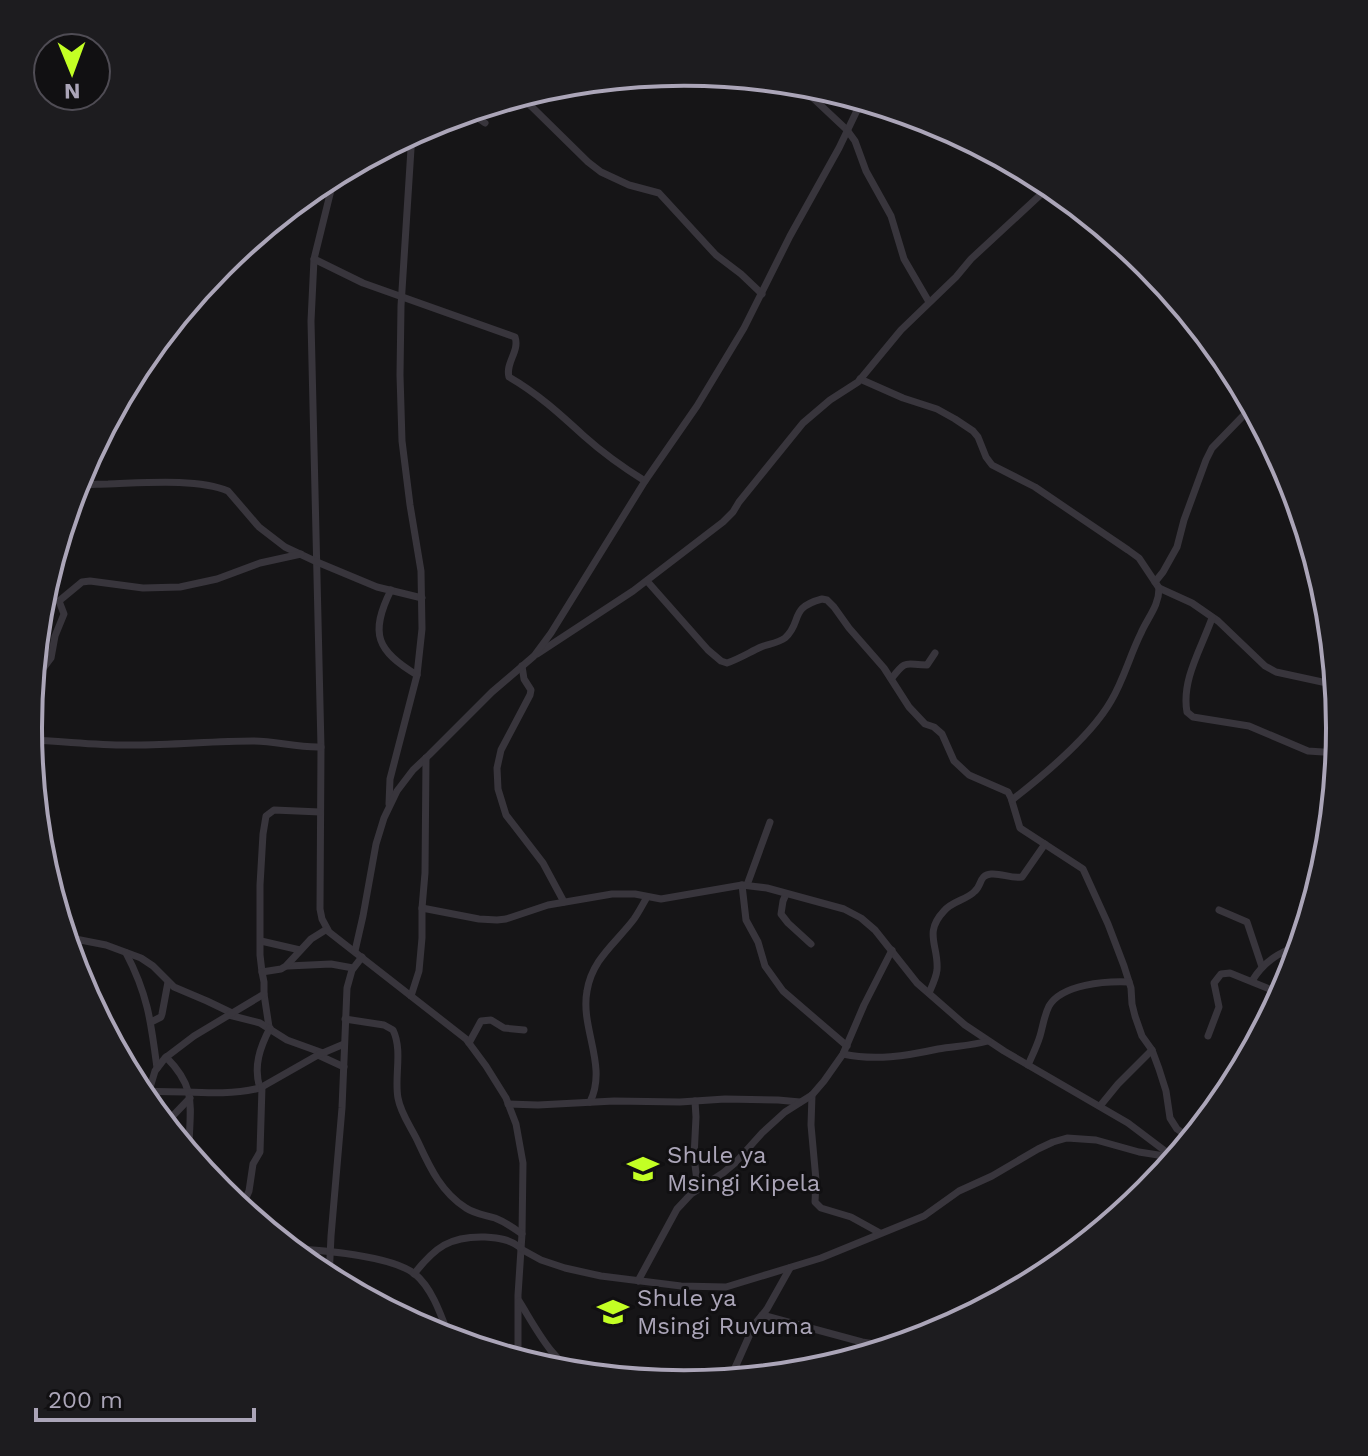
<svg xmlns="http://www.w3.org/2000/svg" width="1368" height="1456" viewBox="0 0 1368 1456" font-family="'Work Sans',sans-serif">
<style>
.lines{fill:none;stroke-linecap:round;stroke-linejoin:round}
.street{stroke:#38353c;stroke-width:7}
.labels{text-anchor:middle;stroke-width:6;stroke-linejoin:round;paint-order:stroke}
.poi-label{font-size:24px;fill:#aba5b8;stroke:#111012;text-anchor:start}
.rim{fill:none;stroke:#aba5b8;stroke-width:4}
</style>
<rect width="100%" height="100%" fill="#161517"/>
<g class="lines">
<g class="street">
<polyline points="797,83 847,130 855,141 866,171 891,216 904,259 929,302"/>
<polyline points="517,96 532,107 588,162 601,172 629,185 659,193 716,255 741,274 762,294"/>
<polyline points="468,111 485,123"/>
<polyline points="335,174 314,259 311,321 321,747 320,909 322,919 329,932 466,1039 486,1066 506,1098 516,1124 523,1163 522,1234 518,1295 518,1360"/>
<path d="M 314,259 L 363,283 L 515,337 C 520,351 505,363 509,377 C 537,393 560,414 584,436 C 603,453 624,468 645,481"/>
<polyline points="860,379 903,398 937,409 955,419 973,431 978,437 986,457 992,465 1035,487 1128,550 1139,558 1159,588 1192,603 1218,621 1265,666 1276,672 1336,685"/>
<path d="M 76,484 C 86,485 97,484 108,484 C 142,483 197,478 228,491 L 259,527 L 285,547 L 317,562 L 377,587 L 422,598"/>
<path d="M 647,581 L 708,650 L 721,661 L 727,663 C 739,659 750,652 761,647 C 769,644 778,643 785,638 C 803,622 788,608 822,599 L 827,600 L 834,607 L 849,628 L 884,668 L 909,707 L 925,724 L 934,727 L 942,734 L 954,761 L 969,775 L 1008,792 L 1011,798 L 1020,828 L 1083,869 L 1108,924 L 1124,966 L 1131,988 L 1132,1004 L 1135,1016 L 1142,1036 L 1152,1050 L 1159,1069 L 1166,1091 L 1170,1118 L 1177,1129 L 1191,1139"/>
<polyline points="1155,582 1163,572 1177,547 1184,520 1206,460 1212,448 1242,417 1253,408"/>
<path d="M 391,590 C 369,634 377,651 417,675"/>
<path d="M 1212,618 C 1202,647 1181,680 1187,712 L 1193,717 L 1249,726 L 1308,751 L 1338,753"/>
<polyline points="537,654 633,591 723,522 733,512 739,502 803,423 830,400 858,382 901,330 956,277 971,259 1051,185"/>
<polyline points="522,666 524,679 531,690 530,695 501,750 497,768 498,789 506,815 543,863 564,902"/>
<path d="M 892,678 C 907,658 906,665 927,665 L 935,653"/>
<polyline points="33,682 51,658 55,636 64,614 59,601 82,582 90,581 143,588 180,587 217,579 260,563 301,554"/>
<path d="M 29,740 C 64,741 100,746 135,745 C 174,745 214,741 253,741 C 276,741 298,748 321,747"/>
<path d="M 1012,800 C 1044,775 1091,736 1111,701 C 1124,679 1130,655 1141,633 C 1148,617 1159,606 1159,588"/>
<polyline points="389,804 390,779 417,675 422,629 421,571 410,505 402,441 400,375 401,306 412,133"/>
<polyline points="742,885 746,920 758,942 765,966 783,991 847,1046"/>
<polyline points="747,885 770,822"/>
<polyline points="786,894 783,901 781,914 788,923 811,944"/>
<polyline points="422,908 479,919 497,920 506,919 548,905 612,894 635,894 661,899 742,885 767,888 844,909 861,918 875,930 917,983 965,1025 1004,1051 1128,1123 1173,1157"/>
<polyline points="1219,910 1247,922 1262,967"/>
<polyline points="65,937 106,945 141,958 153,966 174,987 207,1001 232,1013"/>
<polyline points="261,941 300,950"/>
<polyline points="355,951 363,916 376,844 384,818 397,791 413,770 429,755 492,692 534,656 551,633 645,481 697,406 744,328 790,236 839,148 862,100"/>
<path d="M 126,953 C 148,995 151,1022 157,1068"/>
<polyline points="288,966 331,964 353,968"/>
<polyline points="262,972 260,955 260,885 263,834 266,816 274,810 320,812"/>
<path d="M 1252,981 C 1264,961 1280,952 1300,945"/>
<path d="M 929,993 C 932,986 936,978 937,970 C 939,946 923,933 944,911 C 952,901 967,900 975,891 C 982,885 979,875 991,874 C 1002,873 1011,879 1022,877 L 1045,844"/>
<polyline points="264,994 269,1027"/>
<polyline points="411,996 419,971 422,938 422,908 425,873 426,758"/>
<polyline points="229,1015 260,1023 287,1040 323,1053"/>
<path d="M 345,1019 L 384,1025 L 393,1030 C 403,1051 394,1077 398,1098 C 401,1115 412,1128 419,1144 C 430,1168 442,1193 466,1208 C 475,1214 485,1215 495,1218 C 505,1222 514,1228 522,1234"/>
<polyline points="151,1022 161,1017 162,1014 168,982"/>
<polyline points="1208,1036 1219,1007 1214,983 1221,974 1230,973 1282,994"/>
<polyline points="469,1043 481,1021 491,1020 504,1028 524,1030"/>
<path d="M 843,1054 C 875,1061 906,1056 938,1049 C 955,1046 971,1046 988,1041"/>
<polyline points="318,1055 344,1067"/>
<path d="M 166,1057 C 197,1088 190,1106 189,1146 L 187,1152"/>
<path d="M 1028,1065 C 1032,1056 1037,1046 1040,1036 C 1043,1026 1044,1016 1049,1006 C 1062,984 1106,981 1129,982"/>
<path d="M 260,1088 C 253,1067 260,1047 270,1028"/>
<polyline points="149,1091 155,1071 165,1058 194,1036 264,994 264,982 262,972 281,969 286,966 311,939 327,929"/>
<path d="M 138,1092 C 178,1089 220,1098 260,1088 L 318,1055 L 344,1044"/>
<polyline points="812,1095 811,1125 816,1180 815,1202 821,1208 851,1217 880,1233"/>
<polyline points="695,1101 696,1117 694,1157 698,1189"/>
<path d="M 590,1102 C 608,1066 580,1028 587,991 C 592,959 616,943 634,919 C 639,912 643,904 647,897"/>
<polyline points="508,1104 538,1105 614,1101 680,1102 725,1099 778,1100 800,1102"/>
<polyline points="1100,1106 1118,1084 1152,1050"/>
<polyline points="165,1124 190,1098"/>
<polyline points="241,1209 249,1191 253,1164 260,1152 262,1087"/>
<path d="M 288,1248 C 319,1250 391,1255 415,1274 C 433,1289 442,1318 450,1339"/>
<polyline points="521,1249 541,1260 565,1268 601,1276 681,1286 726,1287 821,1258 924,1216 959,1191 992,1176 1038,1149 1053,1142 1067,1138 1096,1140 1139,1152 1171,1157"/>
<path d="M 414,1274 C 435,1247 450,1236 485,1237 C 499,1238 509,1239 521,1248"/>
<polyline points="329,1279 331,1236 342,1108 347,988 352,970 362,957"/>
<polyline points="638,1281 677,1209 691,1194 723,1173 735,1163 762,1133 785,1112 812,1095 824,1081 843,1054 864,1005 892,950"/>
<path d="M 519,1301 C 533,1323 554,1366 581,1374"/>
<polyline points="762,1315 862,1342 893,1347"/>
<polyline points="554,1371 567,1366"/>
<polyline points="730,1379 754,1325 767,1309 790,1268"/>
</g>
</g>
<defs>
<symbol id="school-bare" viewBox="-9 -9 18 18"><path d="M0-5L7-2L0 1L-7-2ZM-4 1L0 2.5L4 1V4Q0 6-4 4Z" fill="#c3ff24" stroke="#111012" stroke-width="2.5" paint-order="stroke"/></symbol>
</defs>
<g fill-rule="evenodd">
<use href="#school-bare" x="621" y="1147" width="44" height="44"/>
<use href="#school-bare" x="591" y="1290" width="44" height="44"/>
</g>
<g class="labels">
<g class="poi-label">
<text x="667" y="1163">Shule ya<tspan x="667" dy="28">Msingi Kipela</tspan></text>
<text x="637" y="1306">Shule ya<tspan x="637" dy="28">Msingi Ruvuma</tspan></text>
</g>
</g>
<path d="M0 0H1368V1456H0ZM42 728a642 642 0 1 1 1284 0a642 642 0 1 1-1284 0Z" fill="#1d1c1f" fill-rule="evenodd"/>
<path class="rim" d="M42 728a642 642 0 1 1 1284 0a642 642 0 1 1-1284 0Z"/>
<g transform="translate(72 72) rotate(179)"><circle r="38" fill="#111012" stroke="#4f4c54" stroke-width="2"/>
<path d="M0-6L14 30L0 20L-14 30Z" fill="#c3ff24"/>
<text y="-12" font-size="22" font-weight="bold" text-anchor="middle" fill="#aba5b8">N</text>
</g>
<path d="M36 1408v12h218v-12" fill="none" stroke="#aba5b8" stroke-width="4"/>
<text x="48" y="1408" font-size="24" fill="#aba5b8" stroke="#111012" stroke-width="6" paint-order="stroke">200 m</text>
</svg>
